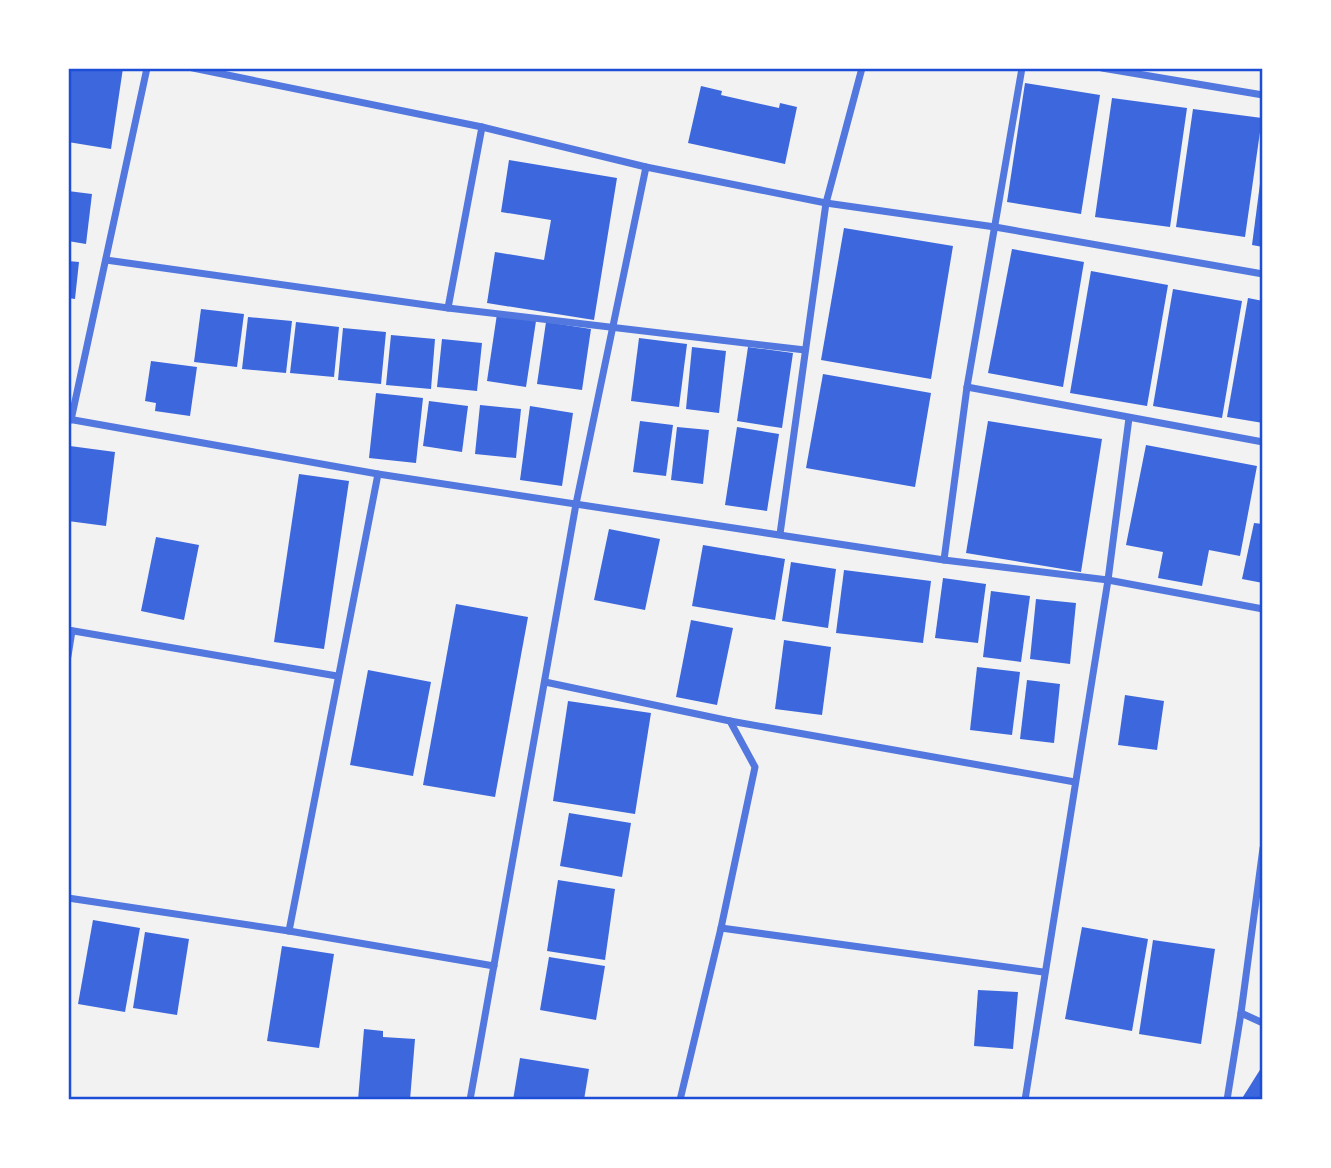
<svg xmlns="http://www.w3.org/2000/svg" width="1331" height="1168" viewBox="0 0 1331 1168" font-family="Bitter,serif">
<style>
.building{fill:#3d67dc}
.lines{fill:none;stroke-linecap:round;stroke-linejoin:round}
.minor{stroke:#5277de;stroke-width:7}
.neatline{fill:none;stroke:#1d4ed8;stroke-width:2.5}
</style>
<rect width="100%" height="100%" fill="#f2f2f2"/>
<g class="building">
<polygon points="68,68 123,68 111,149 68,142"/>
<polygon points="1025,83 1100,95 1081,214 1007,202"/>
<polygon points="701,86 722,91 721,95 779,108 780,103 797,107 785,164 688,143"/>
<polygon points="1112,98 1187,108 1170,227 1095,217"/>
<polygon points="1193,109 1262,118 1245,237 1176,227"/>
<polygon points="509,160 617,178 594,320 487,303 495,252 544,260 551,220 501,212"/>
<polygon points="1261,176 1263,176 1263,247 1252,245"/>
<polygon points="68,191 92,194 86,244 68,241"/>
<polygon points="844,228 953,246 931,379 821,360"/>
<polygon points="1012,249 1084,262 1063,387 988,373"/>
<polygon points="68,261 79,262 75,299 68,298"/>
<polygon points="1091,271 1168,285 1147,406 1070,393"/>
<polygon points="1173,289 1242,301 1222,418 1153,406"/>
<polygon points="1248,298 1263,301 1263,423 1227,417"/>
<polygon points="201,309 244,314 237,367 194,362"/>
<polygon points="497,314 536,321 526,387 487,381"/>
<polygon points="248,317 292,321 286,373 242,369"/>
<polygon points="296,322 339,327 334,377 290,373"/>
<polygon points="546,322 591,329 582,390 537,384"/>
<polygon points="343,328 386,332 381,384 338,380"/>
<polygon points="391,335 435,339 431,389 386,385"/>
<polygon points="639,338 687,344 679,407 631,401"/>
<polygon points="442,339 482,343 477,391 437,387"/>
<polygon points="692,347 726,351 719,413 686,409"/>
<polygon points="748,347 793,353 782,428 737,421"/>
<polygon points="151,361 197,367 190,416 155,411 156,403 145,401"/>
<polygon points="823,374 931,393 915,487 806,468"/>
<polygon points="376,393 423,398 416,463 369,458"/>
<polygon points="429,401 468,406 462,452 423,446"/>
<polygon points="480,405 521,409 516,458 475,454"/>
<polygon points="530,406 573,413 562,486 520,480"/>
<polygon points="640,421 673,425 666,476 633,472"/>
<polygon points="988,421 1102,439 1081,572 966,553"/>
<polygon points="677,427 709,430 703,484 671,480"/>
<polygon points="737,427 779,434 767,511 725,505"/>
<polygon points="1146,445 1257,466 1240,556 1209,550 1202,586 1158,578 1163,552 1126,545"/>
<polygon points="70,446 115,452 106,526 68,521"/>
<polygon points="299,474 349,481 324,649 274,642"/>
<polygon points="1254,523 1263,524 1263,583 1242,579"/>
<polygon points="609,529 660,539 645,610 594,600"/>
<polygon points="156,537 199,545 184,620 141,611"/>
<polygon points="703,545 785,559 775,620 692,606"/>
<polygon points="791,562 836,569 828,628 782,621"/>
<polygon points="844,570 931,581 923,643 836,633"/>
<polygon points="943,578 986,584 978,643 935,638"/>
<polygon points="991,591 1030,596 1021,662 983,657"/>
<polygon points="1036,599 1076,603 1070,664 1030,659"/>
<polygon points="456,604 528,617 495,797 423,785"/>
<polygon points="691,620 733,628 717,705 676,697"/>
<polygon points="784,640 831,647 822,715 775,709"/>
<polygon points="977,667 1020,672 1012,735 970,730"/>
<polygon points="368,670 431,682 413,776 350,765"/>
<polygon points="1027,680 1060,684 1054,743 1020,739"/>
<polygon points="1125,695 1164,701 1157,750 1118,745"/>
<polygon points="568,701 651,713 635,814 553,801"/>
<polygon points="569,813 631,823 622,877 560,866"/>
<polygon points="558,880 615,889 605,960 547,951"/>
<polygon points="93,920 140,928 125,1012 78,1004"/>
<polygon points="1082,927 1148,939 1132,1031 1065,1019"/>
<polygon points="145,932 189,939 177,1015 133,1008"/>
<polygon points="1153,940 1215,949 1201,1044 1139,1034"/>
<polygon points="282,946 334,954 319,1048 267,1041"/>
<polygon points="549,957 605,966 596,1020 540,1010"/>
<polygon points="978,990 1018,992 1013,1049 974,1046"/>
<polygon points="364,1029 383,1031 383,1037 415,1039 410,1100 358,1100"/>
<polygon points="520,1058 589,1069 584,1100 513,1100"/>
<polygon points="1263,1065 1263,1100 1241,1100"/>
</g>
<g class="lines">
<g class="minor">
<polyline points="193,68 482,127 646,167 826,203 995,227 1263,274"/>
<polyline points="1102,68 1263,95"/>
<polyline points="106,260 448,308 805,350"/>
<polyline points="448,308 482,127"/>
<polyline points="967,387 1263,442"/>
<polyline points="68,419 378,474 944,560 1108,580 1263,609"/>
<polyline points="71,420 147,68"/>
<polyline points="780,534 826,203 862,68"/>
<polyline points="944,560 967,387 1022,68"/>
<polyline points="68,630 337,676"/>
<polyline points="68,656 72,631"/>
<polyline points="545,682 730,721 755,767 721,928 680,1100"/>
<polyline points="730,721 1075,782"/>
<polyline points="68,898 289,931 494,966"/>
<polyline points="721,928 1043,972"/>
<polyline points="289,931 378,474"/>
<polyline points="1241,1013 1263,1023"/>
<polyline points="470,1100 576,504 646,167"/>
<polyline points="1025,1100 1108,580 1129,418"/>
<polyline points="1227,1100 1241,1013 1263,848"/>
</g>
</g>
<rect width="1331" height="1168" fill="none" stroke="#ffffff" stroke-width="140"/>
<rect x="70" y="70" width="1191" height="1028" class="neatline"/>
</svg>
